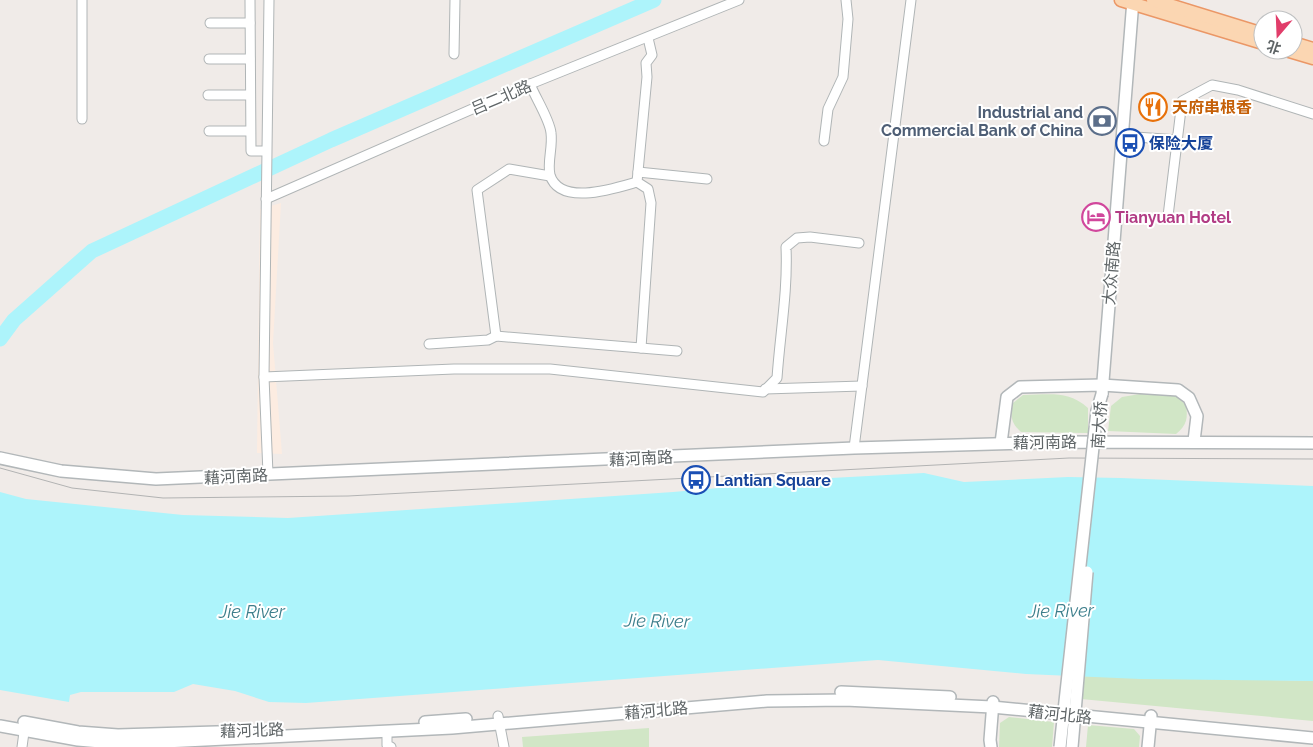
<svg xmlns="http://www.w3.org/2000/svg" width="1313" height="747" viewBox="0 0 1313 747" font-family="Raleway,'Noto Sans SC',sans-serif">
<style>
.commercial{fill:#fcece1}
.green{fill:#d1e6c6}
.water{fill:#adf4fb}
.lines{fill:none;stroke-linecap:round;stroke-linejoin:round}
.river{stroke:#adf4fb;stroke-width:15}
.minor-casing{stroke:#b0b5b6;stroke-width:11}
.secondary-casing{stroke:#b2b7b9;stroke-width:14}
.primary-casing{stroke:#eb9766;stroke-width:15}
.minor{stroke:#fff;stroke-width:9}
.secondary{stroke:#fff;stroke-width:11}
.primary{stroke:#fbd6b2;stroke-width:12}
.tram{stroke:#b2b3b3;stroke-width:1}
.secondary-bridge-casing{stroke:#b2b7b9;stroke-width:14;stroke-linecap:butt}
.secondary-bridge{stroke:#fff;stroke-width:11}
.labels{text-anchor:middle;stroke-width:4;stroke-linejoin:round;paint-order:stroke}
.street-label{font-size:16px;fill:#5f6567;stroke:#fff}
.food-label{font-size:16px;font-weight:bold;fill:#c56008;stroke:#fff;text-anchor:start}
.service-label{font-size:16px;font-weight:bold;fill:#4e5e75;stroke:#fff;text-anchor:end}
.transit-label{font-size:16px;font-weight:bold;fill:#164399;stroke:#fff;text-anchor:start}
.hotel-label{font-size:16px;font-weight:bold;fill:#b23c85;stroke:#fff;text-anchor:start}
.water-label{font-size:18px;font-style:italic;fill:#3c7e8b;stroke:#fff}
</style>
<rect width="100%" height="100%" fill="#f0ebe8"/>
<polygon class="commercial" points="281,203 273,343 282,454 257,453 260,209"/>
<g class="green">
<path d="M 1140,394 L 1176,396 L 1186,405 C 1188,418 1187,425 1176,434 L 1108,431 L 1111,406 L 1122,397 Z"/>
<path d="M 1023,395 C 1049,395 1068,390 1088,408 L 1088,433 L 1021,432 C 1011,423 1010,416 1013,403 Z"/>
<polygon points="1082,676 1313,681 1313,721 1081,699"/>
<polygon points="1009,717 1054,722 1052,747 999,747 1000,723"/>
<polygon points="1088,725 1134,729 1140,736 1139,747 1086,747"/>
<polygon points="649,728 649,747 523,747 522,737"/>
</g>
<polygon class="water" points="924,473 964,482 1068,477 1121,478 1313,486 1313,681 1140,679 1026,674 878,660 306,703 269,702 235,691 193,684 174,692 81,692 70,695 69,702 0,690 0,492 26,499 183,515 288,518 673,492 831,478"/>
<g class="lines">
<polyline class="river" points="0,339 14,320 92,251 331,140 654,0"/>
<defs>
<g id="minor">
<polyline points="82,0 82,119"/>
<polyline points="250,0 251,151 266,151"/>
<polyline points="210,23 250,23"/>
<polyline points="454,54 455,0"/>
<polyline points="209,59 250,59"/>
<path d="M 530,84 C 535,97 550,120 551,133 C 553,147 547,162 550,175 C 560,207 616,188 637,182"/>
<polyline points="208,95 250,95"/>
<polyline points="209,131 250,131"/>
<polyline points="1122,136 1178,140"/>
<polyline points="824,141 828,109 843,77 848,19 846,0"/>
<polyline points="638,172 707,179"/>
<polyline points="266,199 518,89 739,0"/>
<polyline points="1168,216 1182,101 1212,85 1238,90 1313,114"/>
<polyline points="496,336 477,190 509,169 550,176"/>
<polyline points="429,344 488,340 496,336 677,351"/>
<polyline points="641,348 651,203 648,189 637,182 647,77 646,63 652,55 648,38"/>
<path d="M 264,377 L 454,369 L 550,369 L 763,392 L 777,378 C 780,334 788,291 786,247 L 797,238 L 810,237 L 859,243"/>
<polyline points="765,389 862,386"/>
<polyline points="854,448 911,0"/>
<polyline points="268,474 264,377 269,0"/>
<polyline points="498,716 504,747"/>
<polyline points="387,731 387,745 391,747"/>
<polyline points="22,747 25,725"/>
</g>
<g id="secondary">
<polyline points="1102,394 1133,0"/>
<polyline points="1001,443 1007,397 1020,387 1102,385 1178,390 1189,398 1197,416 1194,441"/>
<polyline points="0,458 61,471 156,479 854,448 1057,442 1313,443"/>
<polyline points="841,692 950,697"/>
<polyline points="24,722 78,732 118,735 249,731"/>
<polyline points="425,722 466,719"/>
<polyline points="0,726 78,740 123,744 452,728 767,701 845,700 992,707 1313,738"/>
<polyline points="991,747 990,740 993,702"/>
<polyline points="1148,747 1151,716"/>
</g>
<g id="primary">
<polyline points="1121,0 1263,43"/>
<polyline points="1153,0 1263,34"/>
<polyline points="1293,43 1313,49"/>
<polyline points="1286,50 1313,58"/>
</g>
</defs>
<use href="#minor" class="minor-casing"/>
<use href="#secondary" class="secondary-casing"/>
<use href="#primary" class="primary-casing"/>
<use href="#minor" class="minor"/>
<use href="#secondary" class="secondary"/>
<use href="#primary" class="primary"/>
<polyline class="tram" points="0,468 72,488 163,498 348,496 1069,458 1313,459"/>
<defs>
<g id="secondary-bridge">
<polyline points="1060,747 1097,411 1102,394"/>
<polyline points="1072,747 1087,572"/>
</g>
</defs>
<use href="#secondary-bridge" class="secondary-bridge-casing"/>
<use href="#secondary-bridge" class="secondary-bridge"/>
</g>
<defs>
<symbol id="restaurant-ring" viewBox="-11 -11 22 22"><circle r="9.5" fill="#fff" stroke="#e8710a" stroke-width="1.5"/><path d="M-5-6h1v4h1v-4h1v4h1v-4h1v5L-1.5 .5V6h-2V.5L-5-1ZM5-6V6H3V1.5H1.5Q1.5-4 5-6Z" fill="#e8710a"/></symbol>
<symbol id="bank-ring" viewBox="-11 -11 22 22"><circle r="9.5" fill="#fff" stroke="#5c6f8a" stroke-width="1.5"/><path d="M-6-4H6V4H-6ZM0-2.3a2.3 2.3 0 1 0 0 4.6a2.3 2.3 0 1 0 0-4.6Z" fill="#5c6f8a"/></symbol>
<symbol id="bus-ring" viewBox="-11 -11 22 22"><circle r="9.5" fill="#fff" stroke="#1a4fb4" stroke-width="1.5"/><path d="M-5-6H5V4H4V6H2V4H-2V6H-4V4H-5ZM-3.5-4V0h7V-4ZM-3.5 1.2v1.5H-2V1.2ZM2 1.2v1.5H3.5V1.2Z" fill="#1a4fb4"/></symbol>
<symbol id="hotel-ring" viewBox="-11 -11 22 22"><circle r="9.5" fill="#fff" stroke="#d1479c" stroke-width="1.5"/><path d="M-6-4.5h1.5V1H6V5H4.5V3h-9V5H-6ZM-4 0a1.8 1.8 0 1 1 3.6 0ZM.5 0V-2.5h3Q6-2.5 6 0Z" fill="#d1479c"/></symbol>
</defs>
<g fill-rule="evenodd">
<use href="#restaurant-ring" x="1137" y="91" width="32" height="32"/>
<use href="#bank-ring" x="1086" y="105" width="32" height="32"/>
<use href="#bus-ring" x="1114" y="127" width="32" height="32"/>
<use href="#hotel-ring" x="1080" y="201" width="32" height="32"/>
<use href="#bus-ring" x="680" y="464" width="32" height="32"/>
</g>
<g class="labels">
<g class="street-label">
<text transform="translate(501 97) rotate(-23)" y="6">吕二北路</text>
<text transform="translate(1111 273) rotate(-85)" y="6">大众南路</text>
<text transform="translate(1099 425) rotate(-86)" y="6">南大桥</text>
<text transform="translate(1045 442) rotate(-1)" y="6">藉河南路</text>
<text transform="translate(641 458) rotate(-3)" y="6">藉河南路</text>
<text transform="translate(236 476) rotate(-3)" y="6">藉河南路</text>
<text transform="translate(656 710) rotate(-5)" y="6">藉河北路</text>
<text transform="translate(1060 714) rotate(6)" y="6">藉河北路</text>
<text transform="translate(252 730) rotate(-2)" y="6">藉河北路</text>
</g>
<g class="food-label">
<text x="1172" y="113">天府串根香</text>
</g>
<g class="service-label">
<text x="1083" y="118">Industrial and<tspan x="1083" dy="18">Commercial Bank of China</tspan></text>
</g>
<g class="transit-label">
<text x="1149" y="149">保险大厦</text>
<text x="715" y="486">Lantian Square</text>
</g>
<g class="hotel-label">
<text x="1115" y="223">Tianyuan Hotel</text>
</g>
<g class="water-label">
<text transform="translate(1061 611) rotate(-1)" y="6">Jie River</text>
<text x="252" y="618">Jie River</text>
<text transform="translate(657 621) rotate(1)" y="6">Jie River</text>
</g>
</g>
<g transform="translate(1278 35) rotate(199)"><circle r="24" fill="#ffffff" stroke="#bfc1c2"/>
<path d="M0-4L9 19L0 12L-9 19Z" fill="#e13d6a"/>
<text y="-8" font-size="14" font-weight="bold" text-anchor="middle" fill="#5f6567">北</text>
</g>
</svg>
